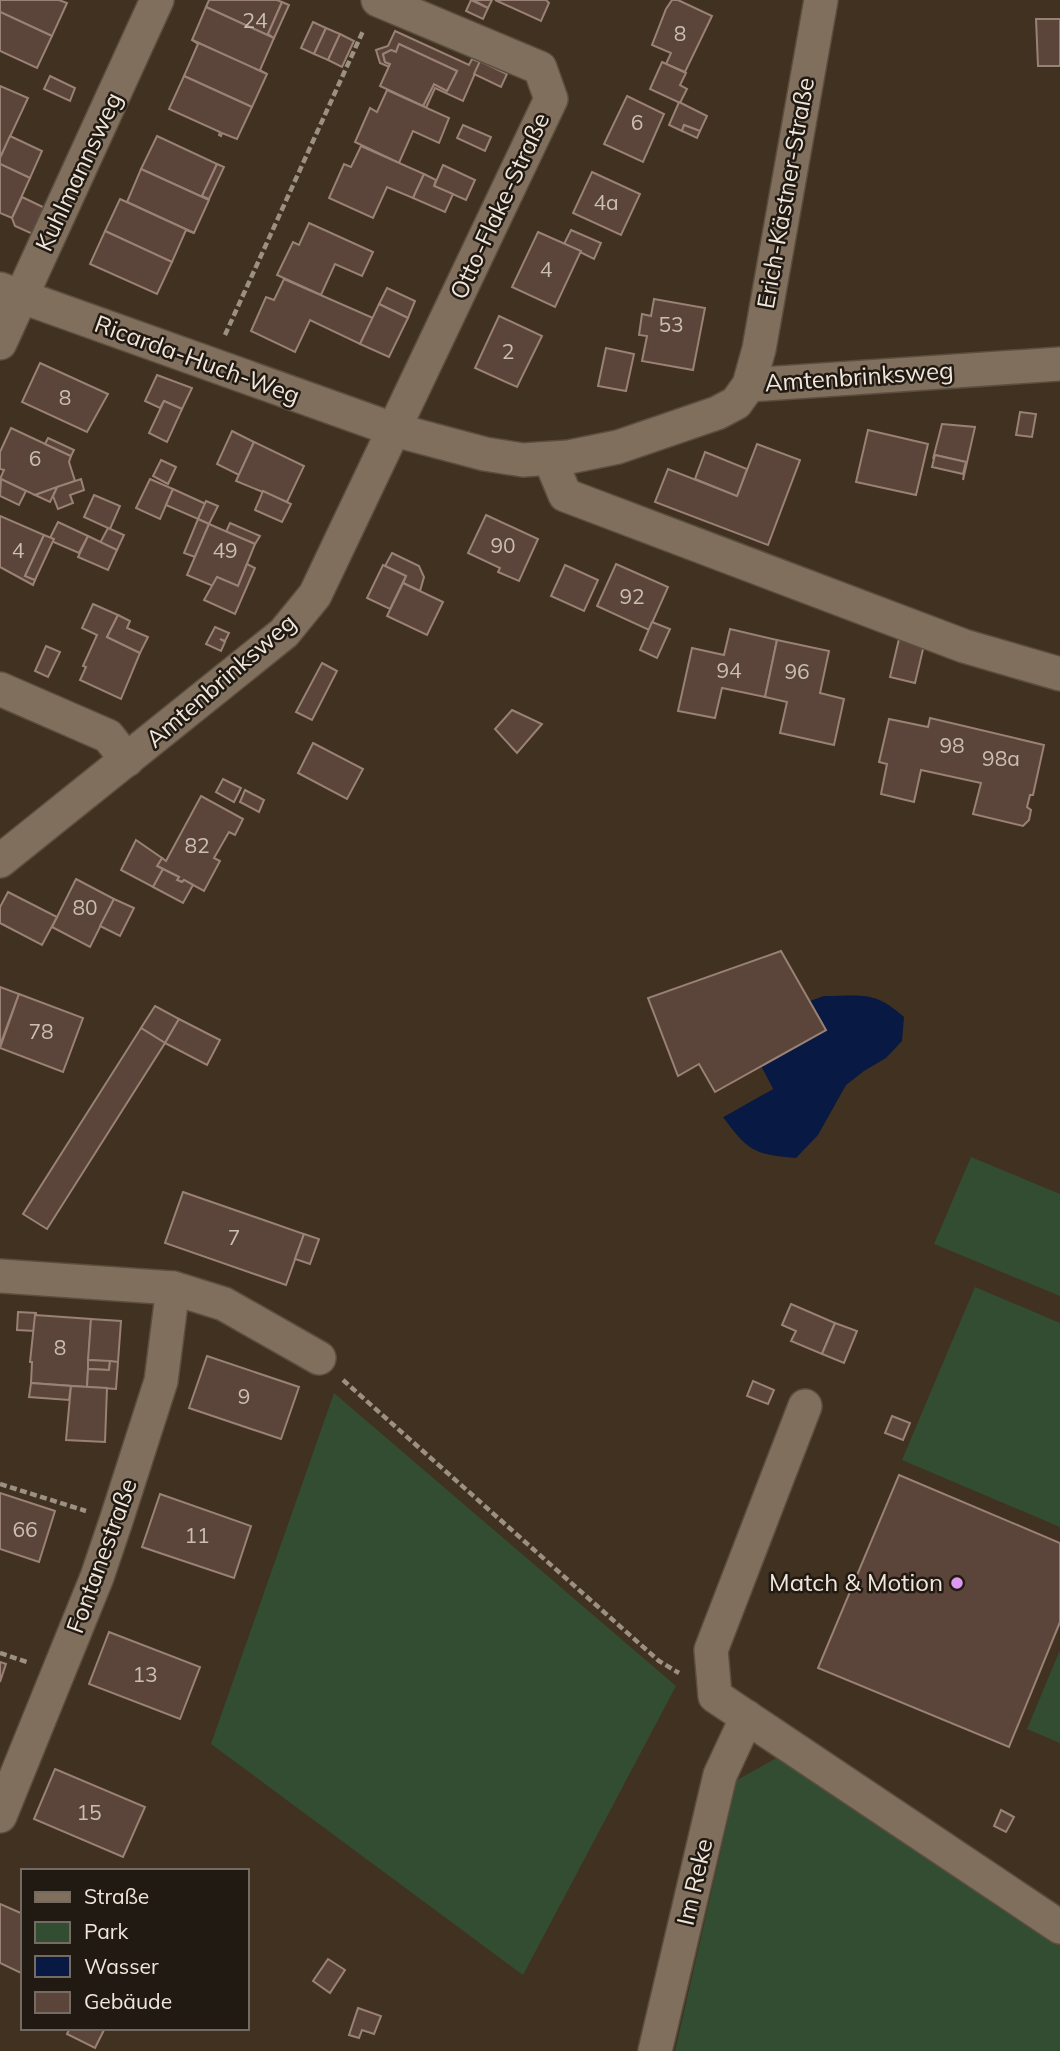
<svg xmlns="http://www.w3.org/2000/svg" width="1060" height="2051" viewBox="0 0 1060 2051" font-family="Mulish,sans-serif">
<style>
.green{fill:#334d32}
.water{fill:#081943}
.pier{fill:#403120}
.building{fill:#5b453a;stroke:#9a8175;stroke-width:2}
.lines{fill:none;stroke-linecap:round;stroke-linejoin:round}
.minor-casing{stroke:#5b4e3f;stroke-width:36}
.path{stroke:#9c9082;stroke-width:4.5;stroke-dasharray:7 3.5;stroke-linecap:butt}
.minor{stroke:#806f5c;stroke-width:33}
.poi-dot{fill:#df98f1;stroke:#211a13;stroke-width:2.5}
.labels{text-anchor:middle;stroke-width:5;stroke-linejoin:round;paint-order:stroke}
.number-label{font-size:21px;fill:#cbbeb3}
.street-label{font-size:24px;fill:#f0e6db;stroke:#211a13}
.poi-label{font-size:24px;fill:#f0e6db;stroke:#211a13;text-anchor:end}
</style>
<rect width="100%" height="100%" fill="#403120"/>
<g class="green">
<polygon points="971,1157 1060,1194 1060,1296 934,1244"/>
<polygon points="975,1287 1060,1323 1060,1527 902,1460"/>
<polygon points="334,1393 676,1686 523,1975 211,1744"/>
<polygon points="1060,1650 1060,1743 1027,1729"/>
<polygon points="780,1756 1060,1940 1060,2051 675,2051 737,1780"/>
</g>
<path class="water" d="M 824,996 C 862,996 874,990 904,1017 L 902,1041 L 886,1058 L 864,1071 L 846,1085 L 818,1135 L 796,1158 C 755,1155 748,1151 723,1117 L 773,1089 L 761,1066 L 826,1030 L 810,1001 Z"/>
<polygon class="pier" points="761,1066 773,1089 720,1119 721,1114 768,1088 758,1068"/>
<g class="building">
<polygon points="0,0 59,0 67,3 52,36 0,12"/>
<polygon points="209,0 277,0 282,2 268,34 274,38 206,7"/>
<polygon points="471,0 488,8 483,19 466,11"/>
<polygon points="473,0 492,0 488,8"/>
<polygon points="495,0 546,0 549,3 541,21"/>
<polygon points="672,0 678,0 712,16 685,72 666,64 671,53 652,45 666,9"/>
<polygon points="282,2 289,5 274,38 268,34"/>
<polygon points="206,7 274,38 260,70 267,74 192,40"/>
<polygon points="0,12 52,36 37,68 0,51"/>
<polygon points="1036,19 1060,19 1060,66 1038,66"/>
<polygon points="313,22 326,28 314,54 301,48"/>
<polygon points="326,28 340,34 328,60 314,54"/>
<polygon points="395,31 469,65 472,59 480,62 463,101 435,88 426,108 423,106 434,84 447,91 457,71 399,44 396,52 391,50 383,54 385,62 390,64 389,67 380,63 376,50 388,46"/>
<polygon points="340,34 354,41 342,67 328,60"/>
<polygon points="192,40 267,74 252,107 184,76 198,44"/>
<polygon points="399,44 457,71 447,91 434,84 423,106 380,86 390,64 385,62 383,54 391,50 396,52"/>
<polygon points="480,61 507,74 501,87 474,74"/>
<polygon points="662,62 686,73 680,85 687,89 680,103 650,89"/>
<polygon points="50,76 75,88 70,101 44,89"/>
<polygon points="184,76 252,107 237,139 222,133 221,136 219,135 220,132 169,109"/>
<polygon points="0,86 28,98 0,158"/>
<polygon points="387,90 449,118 439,143 413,131 399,163 355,142 370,108 377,112"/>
<polygon points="627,96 664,114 643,162 604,144"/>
<polygon points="679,102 707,116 700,131 684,125 682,131 669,125"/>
<polygon points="463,125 491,137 485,151 457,138"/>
<polygon points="684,125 700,131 697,138 682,131"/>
<polygon points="10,136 42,151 30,178 0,164 0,158"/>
<polygon points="157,136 217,164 202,196 209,200 141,169"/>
<polygon points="361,146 424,174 413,198 387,187 373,218 329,198 344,164 351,167"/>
<polygon points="0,164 30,178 12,218 0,213"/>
<polygon points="217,164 224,167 209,199 202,196"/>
<polygon points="443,165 475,180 466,200 434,186"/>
<polygon points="141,169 209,200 194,233 127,202"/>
<polygon points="592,172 640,194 621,235 573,213"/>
<polygon points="424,174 436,180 434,186 453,194 445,212 413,198"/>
<polygon points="22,197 47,209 35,235 15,226 12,218"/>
<polygon points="120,199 194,233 186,230 172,262 105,231"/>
<polygon points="309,223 373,252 362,276 335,264 321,295 277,275 293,242 299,245"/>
<polygon points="571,230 601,243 594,259 564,244"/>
<polygon points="105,231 172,262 157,294 90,264"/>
<polygon points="538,232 581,251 555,307 512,287"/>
<polygon points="284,279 373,318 360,344 310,320 295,352 251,331 266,297 274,300"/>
<polygon points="387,288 415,301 408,318 379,304"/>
<polygon points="654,299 705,308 693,370 642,361 647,336 639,335 642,314 651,316"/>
<polygon points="379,304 408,318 389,357 360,344"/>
<polygon points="499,316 542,336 517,387 475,368"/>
<polygon points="606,348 634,354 626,391 598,386"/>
<polygon points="40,363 108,394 87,432 22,402"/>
<polygon points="157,375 192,388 182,409 164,401 160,408 145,401"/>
<polygon points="164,401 182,409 167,442 149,433"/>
<polygon points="1020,412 1036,414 1032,437 1016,435"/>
<polygon points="942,424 975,427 963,480 966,462 935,455 933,459"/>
<polygon points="11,428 71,456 69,462 75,481 35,495 0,479 4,470 0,469 0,452"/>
<polygon points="868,430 928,444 916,495 856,482"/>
<polygon points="232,431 254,442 239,475 217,464"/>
<polygon points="48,438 74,450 71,456 45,444"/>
<polygon points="254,442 304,466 287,502 236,481"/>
<polygon points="757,444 800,460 768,545 655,502 668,469 737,496"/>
<polygon points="705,452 747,469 737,496 695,479"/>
<polygon points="935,455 966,462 963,474 932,467"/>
<polygon points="161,460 176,467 168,484 153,476"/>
<polygon points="1,479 26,491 19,505 0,496"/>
<polygon points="81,479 84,490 70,495 73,503 58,509 53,496 57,487"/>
<polygon points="150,479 173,489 160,519 136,508"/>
<polygon points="57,487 50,502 35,495"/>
<polygon points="173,489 206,504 198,519 166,505"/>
<polygon points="263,491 291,504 282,522 255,510"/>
<polygon points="94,495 120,506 110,529 84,517"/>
<polygon points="206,501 218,506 209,524 198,519"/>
<polygon points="486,515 538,539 519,581 498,572 500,568 468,553"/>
<polygon points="0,516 44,535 25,576 35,580 33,585 0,567"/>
<polygon points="198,519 209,524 195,557 184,553"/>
<polygon points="58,522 88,536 79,553 49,540"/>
<polygon points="230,523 260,536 255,544 226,532"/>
<polygon points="209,524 255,544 238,586 217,577 213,586 187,575"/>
<polygon points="108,528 124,535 117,550 100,543"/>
<polygon points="44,535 54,539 35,580 25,576"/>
<polygon points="88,536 117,550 108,570 78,557"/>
<polygon points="392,553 419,566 424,577 420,591 403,583 406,576 385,566"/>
<polygon points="247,564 255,568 235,614 204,600 217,577 238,586"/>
<polygon points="616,564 668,587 649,630 597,606"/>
<polygon points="383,565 406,576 390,609 367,598"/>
<polygon points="565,565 598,580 584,611 551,596"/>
<polygon points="403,583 443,602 427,635 387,616"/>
<polygon points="93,604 118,615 107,637 140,653 121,699 80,680 86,667 83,666 97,635 82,628"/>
<polygon points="118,615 130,621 127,628 148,637 140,653 107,637"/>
<polygon points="652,622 670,629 657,658 640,650"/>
<polygon points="215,627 229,633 225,641 220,639 225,642 221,651 206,644"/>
<polygon points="730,629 777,640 765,697 722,688 715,718 678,711 692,648 724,655"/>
<polygon points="899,639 924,645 915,683 890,677"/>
<polygon points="777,640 829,651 820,693 844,699 834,745 780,733 787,702 765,697"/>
<polygon points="46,646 60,652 48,677 35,671"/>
<polygon points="322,663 337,671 312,720 296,712"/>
<polygon points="512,710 542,724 517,753 495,729"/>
<polygon points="930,718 1044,745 1033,795 1030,795 1027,807 1031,810 1029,820 1023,826 973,814 981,783 921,770 914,802 881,794 887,764 879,762 889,719 928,727"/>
<polygon points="313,743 363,769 347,799 298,773"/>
<polygon points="223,779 241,788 234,802 216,792"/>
<polygon points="245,790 264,800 259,812 240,802"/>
<polygon points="201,796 243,819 235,835 229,832 214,858 220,861 204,891 184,880 182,882 177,880 179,877 157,866 162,858 166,861"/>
<polygon points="136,840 162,858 157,866 163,869 153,887 121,870"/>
<polygon points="163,869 179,877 177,880 182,882 184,880 193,885 183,903 153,887"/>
<polygon points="76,879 114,899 90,947 52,927"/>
<polygon points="8,892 57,917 42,945 0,923 0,907"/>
<polygon points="114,899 134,908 120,936 100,926"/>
<polygon points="781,951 826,1030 715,1092 699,1064 678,1076 648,998"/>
<polygon points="0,987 19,994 0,1045"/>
<polygon points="19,994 83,1018 63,1072 0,1048"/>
<polygon points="155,1006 179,1019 165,1043 141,1028"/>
<polygon points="179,1019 220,1040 207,1065 165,1043"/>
<polygon points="141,1028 165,1043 47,1229 23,1214"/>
<polygon points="183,1192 304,1234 286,1285 165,1243"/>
<polygon points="304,1234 319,1239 310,1264 295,1259"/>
<polygon points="791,1304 835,1323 822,1354 791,1341 796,1331 782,1325"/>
<polygon points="18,1312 36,1313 35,1331 17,1330"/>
<polygon points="35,1315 91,1319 87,1387 31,1383 32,1362 30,1362"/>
<polygon points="91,1319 121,1321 118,1362 88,1360"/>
<polygon points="835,1323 857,1331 844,1363 822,1354"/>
<polygon points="207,1356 299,1387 281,1439 189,1408"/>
<polygon points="88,1360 110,1361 109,1370 88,1369"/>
<polygon points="110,1361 118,1362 116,1389 87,1387 88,1369 109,1370"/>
<polygon points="753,1381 774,1390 768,1404 747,1396"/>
<polygon points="31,1383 71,1386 69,1400 29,1397"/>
<polygon points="71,1386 107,1388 105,1442 66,1440"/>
<polygon points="892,1416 910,1423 903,1440 885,1433"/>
<polygon points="899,1475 1060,1543 1060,1622 1009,1747 818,1668"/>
<polygon points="0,1493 55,1511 39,1562 0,1549"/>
<polygon points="160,1494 251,1526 234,1578 142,1547"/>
<polygon points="109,1632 200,1667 180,1719 89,1684"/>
<polygon points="0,1662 6,1664 0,1682"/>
<polygon points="55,1769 145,1807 123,1857 34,1819"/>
<polygon points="1001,1810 1014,1817 1006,1832 994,1826"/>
<polygon points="0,1904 23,1914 23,1974 0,1963"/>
<polygon points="328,1959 345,1970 330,1993 313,1981"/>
<polygon points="358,2008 381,2016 374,2034 362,2030 359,2038 349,2035"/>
<polygon points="70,2028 105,2028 95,2048 67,2034"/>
</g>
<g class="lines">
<defs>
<g id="minor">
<polyline points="0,289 395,430 485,454 523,460 569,457 618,447 717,413 736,403 749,385 759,349 821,0"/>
<polyline points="0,343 157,0"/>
<polyline points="749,385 1060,364"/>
<polyline points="550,459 565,495 964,646 1060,674"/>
<polyline points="0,689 108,736 127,760"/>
<polyline points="0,861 284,633 315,595 551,99 540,68 378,0"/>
<polyline points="0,1276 173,1288 224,1304 319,1358"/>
<polyline points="805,1406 711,1650 715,1696 1060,1927"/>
<polyline points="0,1816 97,1577 116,1521 161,1381 173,1288"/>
<polyline points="655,2051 720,1775 747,1717"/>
</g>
</defs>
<use href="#minor" class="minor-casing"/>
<g class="path">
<polyline points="225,335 363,31"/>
<polyline points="343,1380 659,1661 679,1673"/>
<polyline points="0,1484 86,1511"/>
<polyline points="0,1653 27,1662"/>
</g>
<use href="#minor" class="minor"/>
</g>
<circle class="poi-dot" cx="957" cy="1583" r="7"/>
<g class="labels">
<g class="number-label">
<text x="255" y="28">24</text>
<text x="680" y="41">8</text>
<text x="637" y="130">6</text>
<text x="606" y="210">4a</text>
<text x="546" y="277">4</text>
<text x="671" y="332">53</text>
<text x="508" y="359">2</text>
<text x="65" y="405">8</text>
<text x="35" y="466">6</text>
<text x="503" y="553">90</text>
<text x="18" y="558">4</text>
<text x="225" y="558">49</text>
<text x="632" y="604">92</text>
<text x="729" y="678">94</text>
<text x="797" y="679">96</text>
<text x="952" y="753">98</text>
<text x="1001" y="766">98a</text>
<text x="197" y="853">82</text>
<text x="85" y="915">80</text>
<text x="41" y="1039">78</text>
<text x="234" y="1245">7</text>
<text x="60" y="1355">8</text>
<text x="244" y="1404">9</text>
<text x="25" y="1537">66</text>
<text x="197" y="1543">11</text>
<text x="145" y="1682">13</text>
<text x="89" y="1820">15</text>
</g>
<g class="street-label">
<text transform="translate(79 172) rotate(-65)" y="8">Kuhlmannsweg</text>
<text transform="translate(786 193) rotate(-80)" y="8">Erich-Kästner-Straße</text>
<text transform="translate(500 206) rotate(-65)" y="8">Otto-Flake-Straße</text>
<text transform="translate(197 360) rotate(20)" y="8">Ricarda-Huch-Weg</text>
<text transform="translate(859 377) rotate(-4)" y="8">Amtenbrinksweg</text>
<text transform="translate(221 681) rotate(-41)" y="8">Amtenbrinksweg</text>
<text transform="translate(102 1556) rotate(-70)" y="8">Fontanestraße</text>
<text transform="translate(695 1882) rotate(-77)" y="8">Im Reke</text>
</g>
<g class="poi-label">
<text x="943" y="1591">Match &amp; Motion</text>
</g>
</g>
<rect x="21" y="1869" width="228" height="161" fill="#211a13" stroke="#746c63" stroke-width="2"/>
<rect x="35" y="1892" width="35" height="10" fill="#806f5c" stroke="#746c63" stroke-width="2"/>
<text x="84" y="1904" font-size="21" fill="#f0e6db">Straße</text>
<rect x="35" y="1922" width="35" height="21" fill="#334d32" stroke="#746c63" stroke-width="2"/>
<text x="84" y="1939" font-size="21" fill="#f0e6db">Park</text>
<rect x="35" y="1956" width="35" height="21" fill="#081943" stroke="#746c63" stroke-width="2"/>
<text x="84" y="1974" font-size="21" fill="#f0e6db">Wasser</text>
<rect x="35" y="1992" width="35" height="21" fill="#5b453a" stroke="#746c63" stroke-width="2"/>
<text x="84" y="2009" font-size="21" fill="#f0e6db">Gebäude</text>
</svg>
